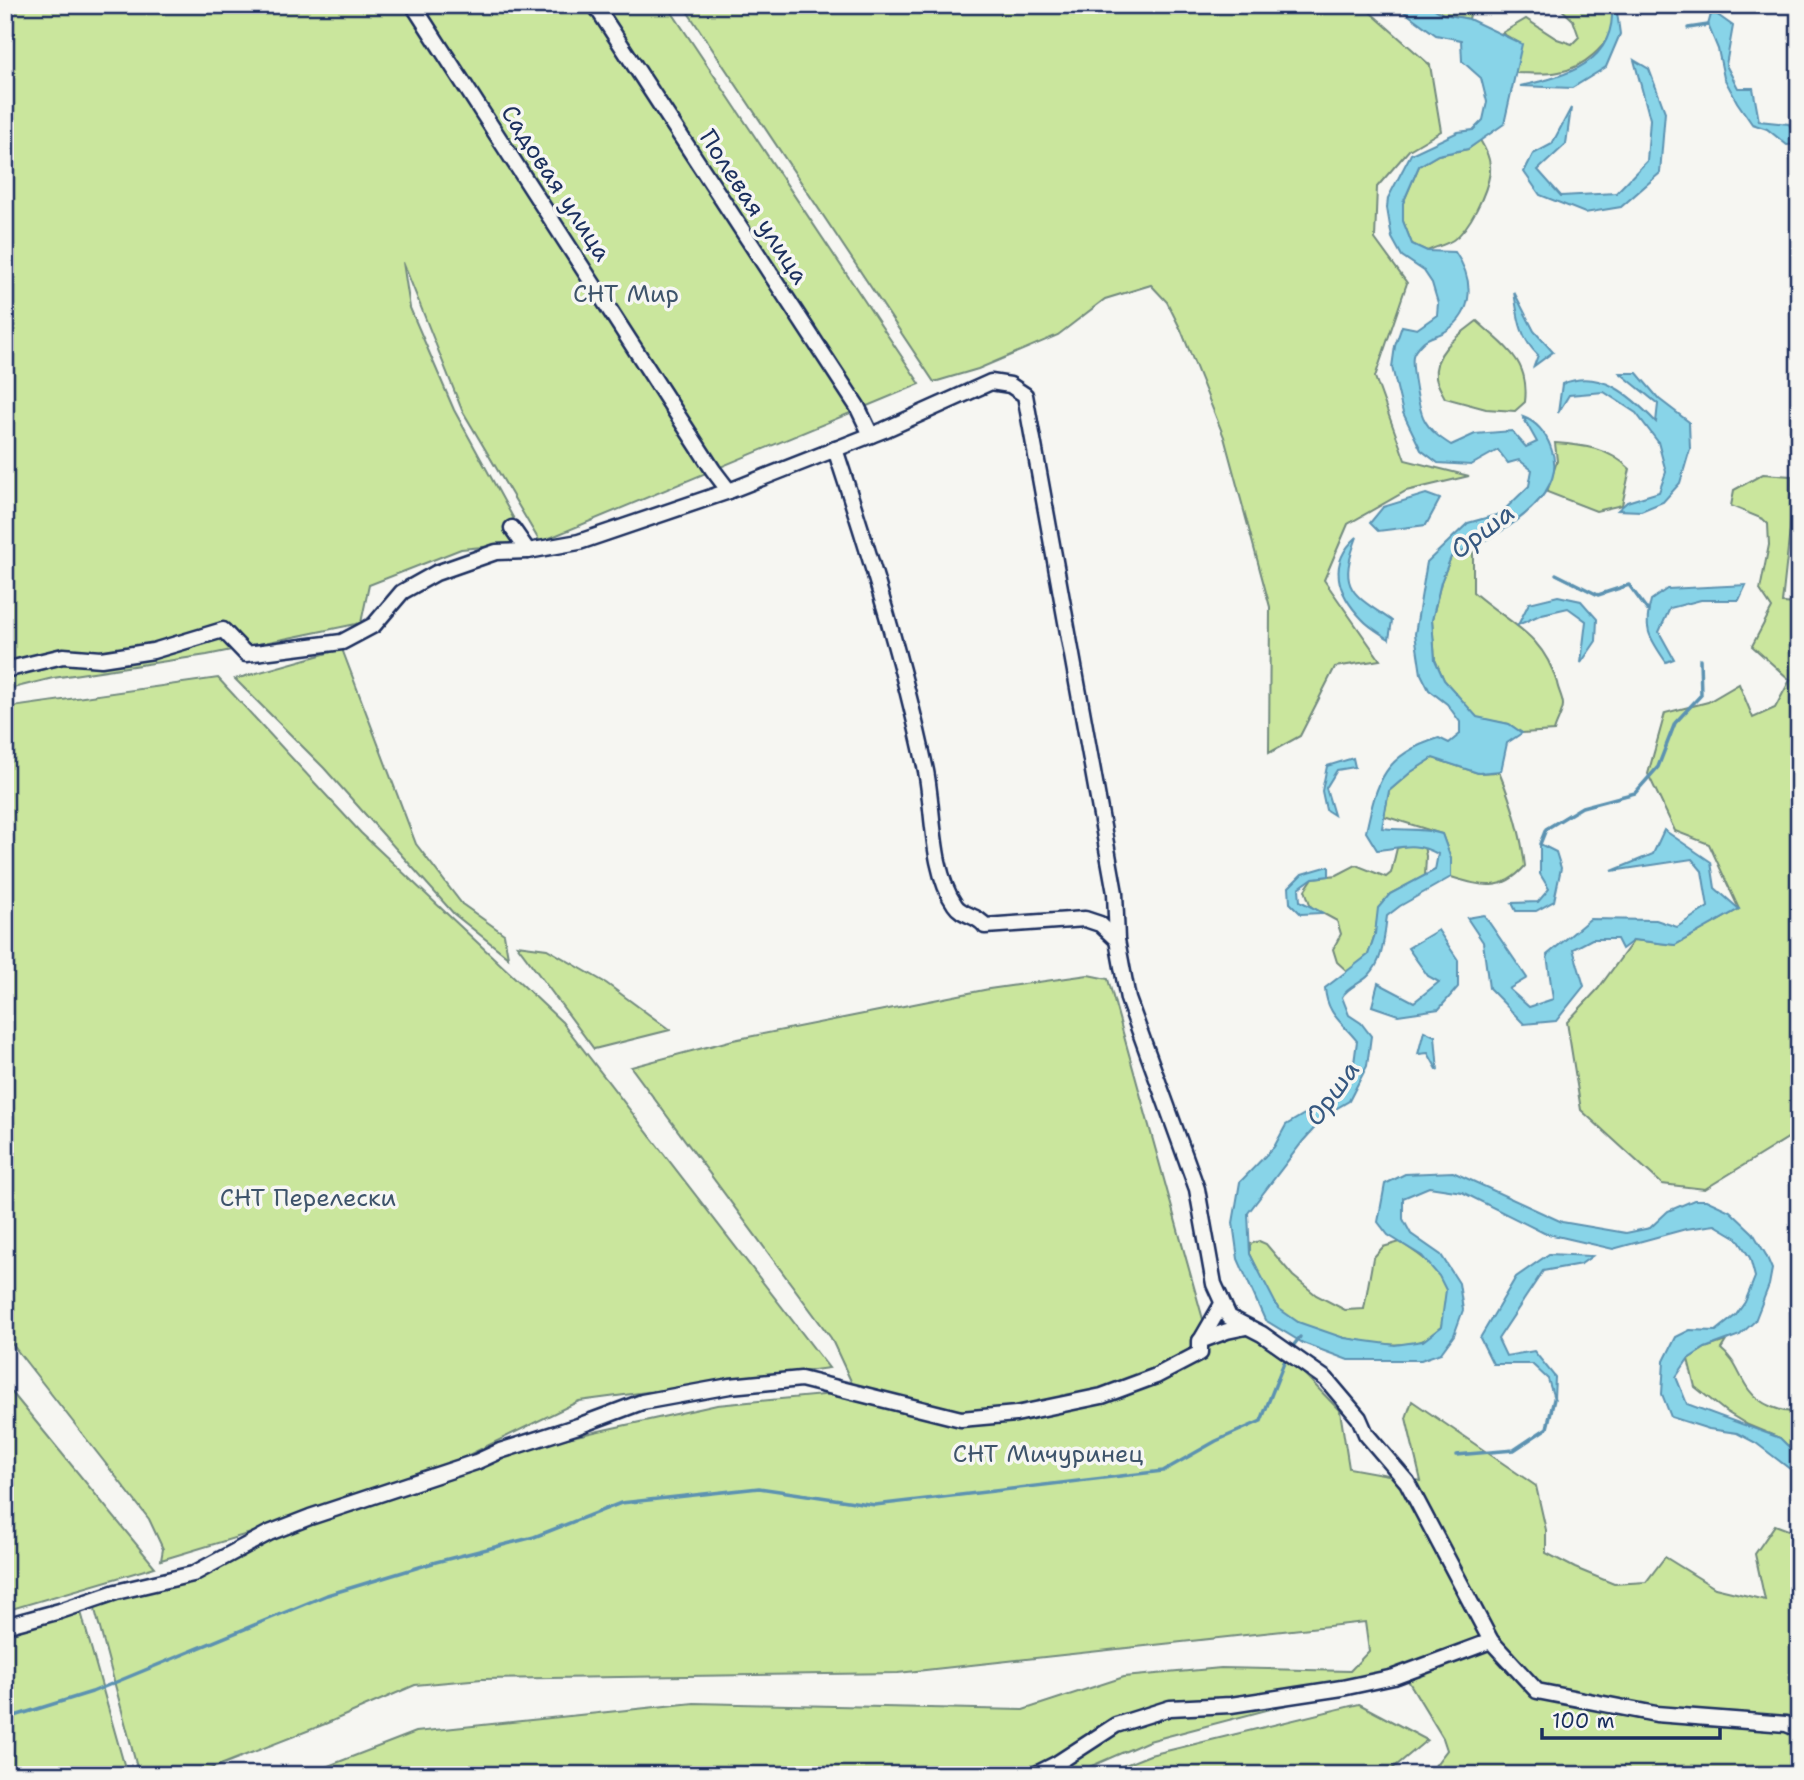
<svg xmlns="http://www.w3.org/2000/svg" width="1804" height="1780" viewBox="0 0 1804 1780" font-family="'Shantell Sans',sans-serif">
<style>
.green{fill:#cae69d;stroke:#728a7e;stroke-width:2}
.water{fill:#88d4e8;stroke:#5c92b1;stroke-width:2}
.lines{fill:none;stroke-linecap:round;stroke-linejoin:round}
.stream{stroke:#5c92b1;stroke-width:3.5}
.minor-casing{stroke:#1b2f5e;stroke-width:19}
.minor{stroke:#f6f6f2;stroke-width:14}
.labels{text-anchor:middle;stroke-width:7;stroke-linejoin:round;paint-order:stroke}
.street-label{font-size:24px;fill:#1b2f5e;stroke:#f6f6f2}
.park-label{font-size:24px;fill:#3e546b;stroke:#f6f6f2}
.water-label{font-size:26px;font-style:italic;fill:#365880;stroke:#f6f6f2}
</style>
<rect width="100%" height="100%" fill="#f6f6f2"/>
<filter id="ink" filterUnits="userSpaceOnUse"><feTurbulence type="fractalNoise" baseFrequency=".0143" numOctaves="2"/><feDisplacementMap in="SourceGraphic" scale="14" xChannelSelector="R" yChannelSelector="G"/><feConvolveMatrix kernelMatrix="1 2 1 2 8 2 1 2 1" color-interpolation-filters="sRGB"/></filter>
<g filter="url(#ink)">
<g class="green">
<polygon points="5,5 667,5 920,384 540,542 462,410 403,262 410,308 454,410 527,543 461,549 369,585 361,623 207,655 53,678 5,690"/>
<polygon points="683,5 1362,5 1430,65 1441,131 1409,150 1377,187 1375,239 1407,283 1375,377 1405,460 1469,476 1406,491 1348,524 1324,580 1380,660 1335,667 1300,736 1269,753 1270,607 1224,437 1181,330 1167,302 1151,285 1105,299 1058,335 978,369 934,382"/>
<polygon points="1428,5 1472,5 1469,19 1443,14"/>
<path d="M 1557,5 L 1612,5 C 1612,10 1613,17 1613,22 C 1610,46 1582,68 1559,72 C 1545,75 1530,73 1515,73 L 1521,44 L 1502,33 L 1526,19 L 1557,39 L 1572,44 L 1579,37 L 1573,20 Z"/>
<path d="M 1480,140 C 1486,150 1491,160 1490,172 C 1487,192 1470,229 1453,240 C 1445,245 1435,247 1427,251 L 1412,244 L 1403,221 L 1403,203 L 1419,166 L 1438,155 L 1468,149 Z"/>
<path d="M 1477,321 C 1505,347 1530,360 1525,402 L 1515,411 L 1486,409 L 1445,398 C 1442,392 1437,384 1436,378 C 1432,352 1460,334 1477,321 Z"/>
<path d="M 1555,443 C 1583,445 1609,448 1630,469 L 1622,505 L 1596,511 L 1547,492 L 1557,461 Z"/>
<polygon points="1763,474 1791,476 1792,511 1782,603 1799,604 1799,1133 1796,1133 1705,1189 1662,1184 1581,1110 1567,1022 1598,989 1634,940 1675,945 1739,909 1709,844 1675,831 1648,774 1665,713 1708,702 1739,684 1753,718 1775,708 1790,680 1752,646 1772,608 1760,590 1769,545 1768,524 1763,519 1731,506 1734,490"/>
<path d="M 1473,547 L 1473,592 C 1509,624 1543,633 1557,683 C 1558,690 1563,698 1563,705 C 1563,712 1556,723 1554,731 L 1522,733 L 1509,724 L 1477,718 L 1444,680 L 1435,660 L 1432,620 L 1441,582 L 1451,557 Z"/>
<polygon points="342,649 416,844 462,904 504,934 508,957 454,914 324,768 235,679"/>
<polygon points="218,678 361,833 562,1022 829,1368 579,1401 403,1487 161,1560 163,1549 149,1519 5,1335 5,708"/>
<path d="M 1433,758 L 1478,773 L 1499,772 C 1512,803 1521,832 1525,866 C 1502,893 1481,886 1451,877 L 1451,859 L 1442,834 L 1384,816 L 1389,791 L 1411,772 Z"/>
<polygon points="1411,845 1424,846 1426,856 1425,876 1390,894 1379,908 1375,934 1368,955 1348,972 1337,962 1333,949 1341,934 1337,921 1311,907 1305,890 1313,878 1337,875 1356,865 1386,877 1391,873 1397,848"/>
<polygon points="517,945 547,949 606,983 670,1030 594,1049"/>
<polygon points="1088,975 1108,979 1206,1330 1263,1331 1340,1411 1349,1468 1421,1481 1406,1418 1412,1401 1536,1486 1546,1530 1546,1553 1575,1568 1614,1584 1646,1582 1665,1557 1715,1588 1765,1600 1755,1554 1775,1525 1799,1534 1799,1775 1428,1775 1447,1750 1443,1738 1404,1674 1149,1741 1071,1775 305,1775 416,1732 694,1703 1023,1710 1124,1677 1221,1668 1350,1671 1369,1651 1365,1622 898,1673 482,1679 415,1685 325,1724 195,1775 139,1775 94,1606 196,1579 307,1523 540,1444 717,1405 856,1392 831,1338 631,1067 733,1040 989,989"/>
<path d="M 1259,1241 L 1266,1244 L 1293,1276 L 1316,1295 L 1345,1310 L 1364,1309 L 1373,1258 L 1383,1247 L 1400,1242 C 1417,1253 1441,1268 1446,1289 C 1448,1299 1443,1316 1441,1327 C 1436,1331 1430,1337 1424,1340 C 1395,1354 1297,1333 1277,1307 C 1266,1292 1259,1271 1250,1254 L 1250,1244 Z"/>
<path d="M 1726,1341 L 1721,1349 C 1737,1362 1738,1375 1749,1390 C 1760,1405 1782,1413 1799,1412 L 1799,1457 L 1780,1438 L 1748,1425 L 1725,1411 L 1695,1387 L 1688,1359 L 1705,1348 Z"/>
<polygon points="5,1384 155,1567 5,1611"/>
<polygon points="81,1612 127,1775 5,1775 5,1633"/>
<polygon points="1359,1704 1427,1740 1385,1775 1100,1775 1150,1755"/>
</g>
<g class="water">
<path d="M 1395,5 L 1428,5 L 1443,14 L 1469,19 L 1522,44 L 1504,124 L 1468,149 L 1438,155 L 1419,166 L 1403,203 L 1403,221 L 1412,244 L 1427,251 L 1455,252 C 1474,279 1475,312 1446,331 C 1439,336 1428,336 1422,343 C 1420,345 1414,352 1413,356 C 1411,366 1419,410 1424,419 C 1430,431 1440,438 1451,445 L 1475,434 L 1512,431 L 1526,447 L 1537,442 L 1523,417 C 1537,422 1546,434 1551,448 C 1572,500 1489,540 1451,557 L 1441,582 L 1432,620 L 1435,660 L 1444,680 L 1477,717 L 1509,724 L 1522,733 L 1507,743 L 1501,771 L 1478,773 L 1433,758 L 1411,772 L 1389,791 L 1382,828 C 1403,831 1422,827 1442,834 L 1451,859 L 1451,877 L 1400,906 L 1387,916 C 1384,936 1384,960 1369,975 C 1361,984 1348,986 1342,997 L 1349,1015 L 1361,1023 L 1371,1036 L 1367,1066 L 1349,1101 L 1327,1114 L 1303,1141 L 1248,1213 L 1250,1254 L 1278,1308 L 1298,1322 L 1344,1338 L 1395,1345 L 1423,1341 L 1441,1327 L 1446,1290 L 1439,1276 L 1422,1256 L 1388,1235 L 1378,1222 L 1385,1184 L 1405,1174 L 1453,1172 L 1562,1222 L 1626,1233 L 1650,1228 L 1668,1211 L 1694,1200 L 1706,1200 L 1730,1211 L 1753,1233 L 1766,1255 L 1772,1269 L 1769,1285 L 1755,1321 L 1740,1335 L 1705,1348 L 1688,1359 L 1676,1377 L 1687,1404 L 1780,1438 L 1799,1457 L 1799,1476 L 1756,1443 L 1737,1433 L 1709,1429 L 1671,1417 L 1662,1394 L 1664,1361 L 1676,1337 L 1690,1330 L 1716,1331 L 1736,1315 L 1745,1302 L 1755,1277 L 1750,1258 L 1737,1238 L 1715,1225 L 1686,1229 L 1613,1249 L 1544,1233 L 1462,1192 L 1429,1187 L 1403,1198 L 1403,1219 L 1411,1234 L 1441,1255 L 1459,1283 L 1463,1310 L 1454,1335 L 1441,1353 L 1421,1360 L 1348,1360 L 1303,1343 L 1265,1320 L 1238,1259 L 1233,1223 L 1240,1182 L 1274,1147 L 1286,1125 L 1328,1100 L 1354,1063 L 1357,1041 C 1342,1022 1327,1015 1325,988 L 1368,955 L 1375,934 L 1378,908 L 1390,894 L 1435,870 L 1438,854 C 1414,841 1402,848 1377,850 L 1366,832 C 1377,780 1384,755 1439,738 L 1449,743 L 1460,734 L 1460,722 L 1447,704 L 1429,690 L 1421,674 L 1415,634 L 1427,562 L 1468,523 L 1500,514 L 1529,486 L 1532,470 L 1519,460 L 1508,463 L 1498,450 L 1471,465 L 1438,463 L 1421,450 L 1403,413 L 1392,367 L 1395,346 L 1402,326 L 1417,329 L 1437,315 L 1438,303 L 1432,283 L 1424,271 L 1402,256 L 1392,238 L 1387,208 L 1388,198 L 1411,154 L 1458,132 L 1473,130 L 1483,120 L 1487,102 L 1481,78 L 1462,61 L 1461,40 L 1436,35 Z"/>
<path d="M 1612,5 L 1616,5 L 1620,34 L 1606,67 L 1572,88 L 1520,86 C 1566,76 1616,64 1612,5 Z"/>
<polygon points="1712,11 1733,26 1726,65 1738,88 1753,88 1759,121 1789,124 1799,144 1787,145 1767,129 1752,124 1737,102 1724,78 1718,49 1708,25"/>
<polygon points="1634,60 1649,69 1665,112 1660,173 1621,207 1585,213 1540,195 1524,172 1533,154 1552,144 1571,108 1566,144 1538,170 1561,196 1616,193 1647,161 1650,119"/>
<path d="M 1514,292 L 1534,331 L 1553,352 L 1534,366 L 1538,355 C 1519,337 1518,316 1514,292 Z"/>
<path d="M 1620,373 L 1637,373 L 1659,399 L 1689,422 L 1690,449 L 1680,483 L 1663,502 L 1641,511 L 1618,510 L 1627,502 L 1659,492 L 1666,472 L 1658,442 L 1636,413 L 1604,392 L 1569,395 L 1558,413 L 1562,384 C 1601,368 1631,396 1656,422 L 1658,404 Z"/>
<polygon points="1426,494 1440,499 1426,525 1378,531 1370,523 1383,507"/>
<path d="M 1357,537 C 1337,590 1352,593 1392,621 L 1389,639 C 1380,633 1369,627 1362,619 C 1337,593 1327,563 1357,537 Z"/>
<path d="M 1746,585 L 1739,600 L 1701,600 L 1670,608 L 1659,632 L 1674,659 L 1666,662 C 1649,637 1643,630 1651,600 L 1667,589 Z"/>
<polygon points="1558,596 1581,601 1597,619 1596,641 1581,663 1586,621 1568,608 1542,614 1518,625 1529,603"/>
<polygon points="1353,758 1355,767 1337,770 1326,788 1334,815 1326,810 1322,791 1327,766"/>
<polygon points="1664,830 1711,862 1715,888 1739,909 1675,945 1634,940 1622,949 1617,939 1592,939 1573,949 1584,986 1556,1021 1524,1024 1489,988 1483,942 1467,918 1484,915 1527,978 1509,989 1529,1007 1553,999 1547,955 1590,919 1656,920 1677,927 1708,907 1702,871 1692,859 1612,871 1653,854"/>
<polygon points="1540,844 1556,852 1561,868 1554,901 1536,911 1516,911 1512,903 1538,902 1549,889 1540,874"/>
<polygon points="1329,866 1329,876 1313,878 1299,888 1300,901 1323,913 1301,914 1290,903 1289,887 1302,874"/>
<polygon points="1438,930 1458,960 1458,987 1439,1009 1398,1015 1372,1006 1378,983 1414,1002 1439,982 1428,976 1408,948"/>
<polygon points="1424,1031 1435,1036 1438,1071 1428,1053 1418,1054"/>
<polygon points="1549,1254 1592,1256 1581,1264 1543,1271 1498,1339 1506,1356 1534,1351 1555,1377 1554,1399 1548,1379 1532,1364 1493,1364 1480,1338 1516,1277"/>
</g>
<g class="lines">
<g class="stream">
<polyline points="1712,11 1720,5"/>
<polyline points="1688,28 1708,25"/>
<polyline points="1556,574 1598,595 1629,585 1648,611"/>
<polyline points="1540,844 1546,829 1582,807 1635,793 1658,767 1675,723 1701,695 1700,659"/>
<polyline points="1293,1346 1300,1337"/>
<polyline points="1456,1455 1514,1450 1547,1428 1554,1399"/>
<polyline points="5,1719 92,1692 327,1595 436,1562 534,1537 621,1503 759,1488 875,1505 1163,1471 1216,1441 1261,1421 1287,1355"/>
</g>
<defs>
<g id="minor">
<polyline points="413,5 713,470 729,491"/>
<polyline points="595,5 857,406 871,435"/>
<path d="M 835,449 C 870,555 903,662 926,771 C 934,812 931,870 955,905 C 962,916 978,915 985,926 L 1085,919 L 1100,924 L 1117,940"/>
<polyline points="512,528 528,551"/>
<polyline points="5,670 63,656 101,659 153,651 223,630 246,654 342,642 374,625 402,592 436,573 496,552 528,551 579,542 729,491 884,430 991,382 1010,385 1025,395 1115,893 1117,940 1128,999 1197,1189 1214,1284 1229,1317 1262,1334 1326,1379 1359,1418 1366,1434 1407,1482 1491,1641 1537,1691 1656,1714 1786,1724 1799,1729"/>
<polyline points="1201,1340 1222,1304"/>
<polyline points="5,1626 60,1611 116,1592 193,1574 269,1533 310,1517 476,1462 500,1451 578,1426 642,1402 730,1386 801,1379 961,1419 1016,1414 1102,1396 1156,1376 1200,1353 1200,1341 1227,1331 1246,1327"/>
<polyline points="1034,1775 1056,1764 1116,1725 1170,1708 1231,1705 1342,1688 1394,1677 1491,1641"/>
</g>
</defs>
<use href="#minor" class="minor-casing"/>
<use href="#minor" class="minor"/>
</g>
</g>
<g class="labels">
<g class="street-label">
<text transform="translate(556 183) rotate(57)" y="8">Садовая улица</text>
<text transform="translate(754 207) rotate(57)" y="8">Полевая улица</text>
</g>
<g class="park-label">
<text x="626" y="302">СНТ Мир</text>
<text x="308" y="1206">СНТ Перелески</text>
<text x="1048" y="1462">СНТ Мичуринец</text>
</g>
<g class="water-label">
<text transform="translate(1482 531) rotate(-37)" y="9">Орша</text>
<text transform="translate(1332 1093) rotate(-54)" y="9">Орша</text>
</g>
</g>
<rect width="1804" height="1780" fill="none" stroke="#f6f6f2" stroke-width="28"/>
<rect x="14" y="14" width="1776" height="1752" fill="none" stroke="#1b2f5e" stroke-width="2.5" filter="url(#ink)"/>
<path d="M1542 1728v10h178v-10" fill="none" stroke="#1b2f5e" stroke-width="3.5"/>
<text x="1552" y="1728" font-size="21" fill="#1b2f5e" stroke="#f6f6f2" stroke-width="5" paint-order="stroke">100 m</text>
</svg>
